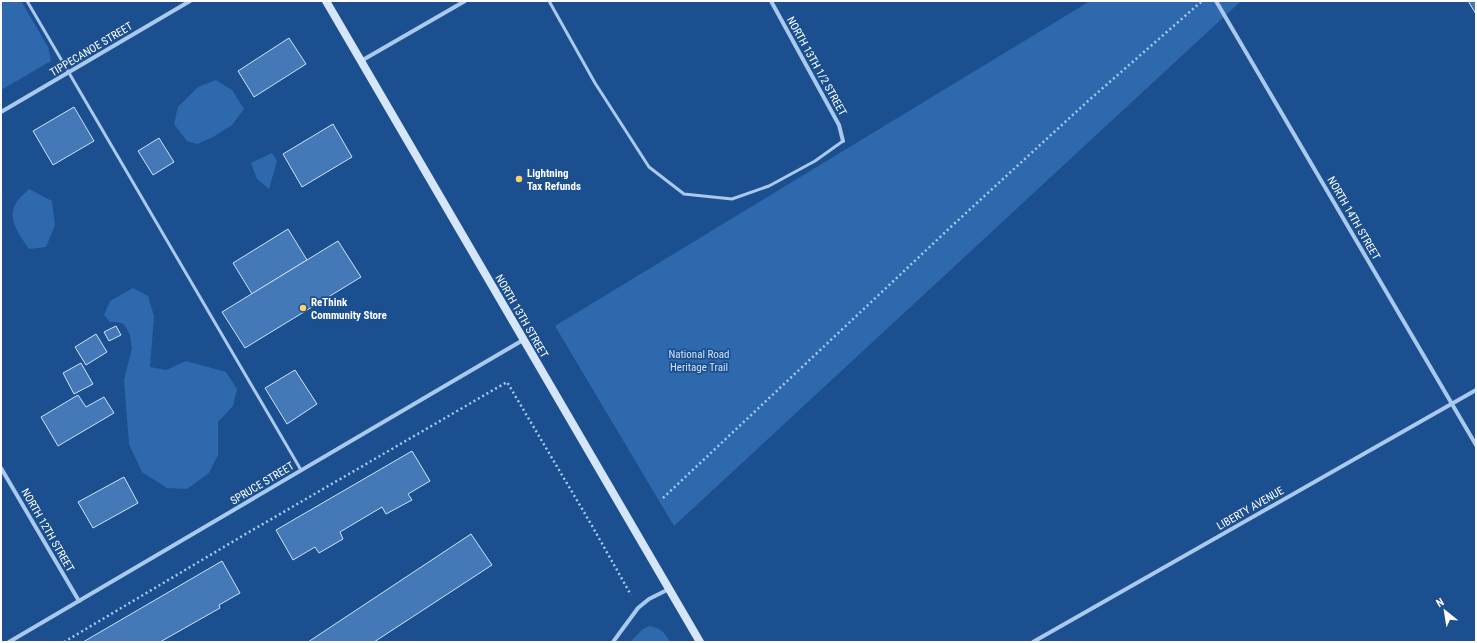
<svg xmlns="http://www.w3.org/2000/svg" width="1477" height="643" viewBox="0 0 1477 643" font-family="'Roboto Condensed',sans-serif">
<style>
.green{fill:#2e69ad}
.building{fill:#4478b7;stroke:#cfe3fa}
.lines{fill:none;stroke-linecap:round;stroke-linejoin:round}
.path{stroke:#a9c9ee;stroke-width:2.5;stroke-dasharray:2 3;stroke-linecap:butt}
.lane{stroke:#a9c9ee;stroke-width:3}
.street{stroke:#a9c9ee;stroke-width:4}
.secondary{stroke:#d6e6fa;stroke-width:8}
.poi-dot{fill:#ffd166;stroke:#1b4f8f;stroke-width:1.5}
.labels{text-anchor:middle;stroke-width:3.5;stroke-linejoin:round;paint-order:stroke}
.street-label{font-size:11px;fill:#fff;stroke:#1b4f8f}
.poi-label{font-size:11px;font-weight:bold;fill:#fff;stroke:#1b4f8f;text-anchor:start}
.park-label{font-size:11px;fill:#cfe3fa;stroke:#1b4f8f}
</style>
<rect width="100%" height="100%" fill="#1b4f8f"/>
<g class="green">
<polygon points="1,1 21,1 48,47 51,61 1,90"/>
<polygon points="1090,1 1241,1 674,526 555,326"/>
<polygon points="216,80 232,90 244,109 232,125 213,137 197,144 187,141 174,124 178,107 198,87"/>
<polygon points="272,153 277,161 269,189 257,179 251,163"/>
<path d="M 29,189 L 52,201 L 55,225 L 46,247 L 29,249 C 19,234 5,217 18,200 C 21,196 26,192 29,189 Z"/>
<polygon points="133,288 148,296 154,316 150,367 166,370 186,361 226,372 237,389 233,406 218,422 218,455 209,473 187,489 167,488 142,472 129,444 124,380 132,348 130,335 124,324 117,322 110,322 104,315 110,301"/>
<path d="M 650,626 C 662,629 664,632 670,642 L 630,642 L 643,629 Z"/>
</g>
<g class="building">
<polygon points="1468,1 1476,1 1476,14"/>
<polygon points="289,38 306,64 254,97 238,71"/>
<polygon points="74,107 94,141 53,165 33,131"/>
<polygon points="333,124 352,157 302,187 283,154"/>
<polygon points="159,138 174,162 153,175 138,151"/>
<polygon points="288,229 307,260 252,294 233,263"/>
<polygon points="338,241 361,277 245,348 222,312"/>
<polygon points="116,326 121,335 109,341 104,332"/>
<polygon points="96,334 107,352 86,365 75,347"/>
<polygon points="81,363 93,384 74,394 63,373"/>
<polygon points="295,370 317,404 287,424 265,388"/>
<polygon points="78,395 86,407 104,397 114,413 58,446 41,417"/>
<polygon points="412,451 430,481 408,494 412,500 386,514 382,507 340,532 343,539 319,553 315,547 293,560 276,530"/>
<polygon points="124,477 138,503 93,528 78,502"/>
<polygon points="471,534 492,565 374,642 308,642"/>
<polygon points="222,561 240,593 219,605 220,608 160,642 83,642"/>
</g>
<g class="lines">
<g class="path">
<polyline points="663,498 954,224 1088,101 1201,2"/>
<polyline points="64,642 244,535 507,382 591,524 631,595"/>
</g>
<g class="lane">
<polyline points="27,1 301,470"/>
<polyline points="549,1 595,83 649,167 684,194 732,199 769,186 815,161 843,141"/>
</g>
<g class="street">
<polyline points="771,1 839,125 843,141"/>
<polyline points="1216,1 1476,445"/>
<polyline points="361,61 465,1"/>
<polyline points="1,112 190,1"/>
<polyline points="1,468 79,601"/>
<polyline points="9,642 523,340"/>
<polyline points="613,642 638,608 649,599 669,589"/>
<polyline points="1033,642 1476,390"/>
</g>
<polyline class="secondary" points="326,1 700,642"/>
</g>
<g class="poi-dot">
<circle cx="519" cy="179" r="4"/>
<circle cx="303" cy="308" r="4"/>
</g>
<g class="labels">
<g class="street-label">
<text transform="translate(91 49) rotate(-31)" y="4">TIPPECANOE STREET</text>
<text transform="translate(817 66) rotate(61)" y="4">NORTH 13TH 1/2 STREET</text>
<text transform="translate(1354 218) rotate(60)" y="4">NORTH 14TH STREET</text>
<text transform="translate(522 316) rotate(60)" y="4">NORTH 13TH STREET</text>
<text transform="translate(262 483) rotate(-31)" y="4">SPRUCE STREET</text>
<text transform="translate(1250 508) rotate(-30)" y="4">LIBERTY AVENUE</text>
<text transform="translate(48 530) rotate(60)" y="4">NORTH 12TH STREET</text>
</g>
<g class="poi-label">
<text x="527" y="177">Lightning<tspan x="527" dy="13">Tax Refunds</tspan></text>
<text x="311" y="306">ReThink<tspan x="311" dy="13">Community Store</tspan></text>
</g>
<g class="park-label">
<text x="699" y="358">National Road<tspan x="699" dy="13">Heritage Trail</tspan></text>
</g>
</g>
<rect width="1477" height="643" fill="none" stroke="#ffffff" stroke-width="4"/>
<g transform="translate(1445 611) rotate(330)" stroke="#1b4f8f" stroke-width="3" paint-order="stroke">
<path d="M0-3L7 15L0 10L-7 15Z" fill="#ffffff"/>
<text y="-6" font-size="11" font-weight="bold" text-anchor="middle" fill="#ffffff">N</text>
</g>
</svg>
